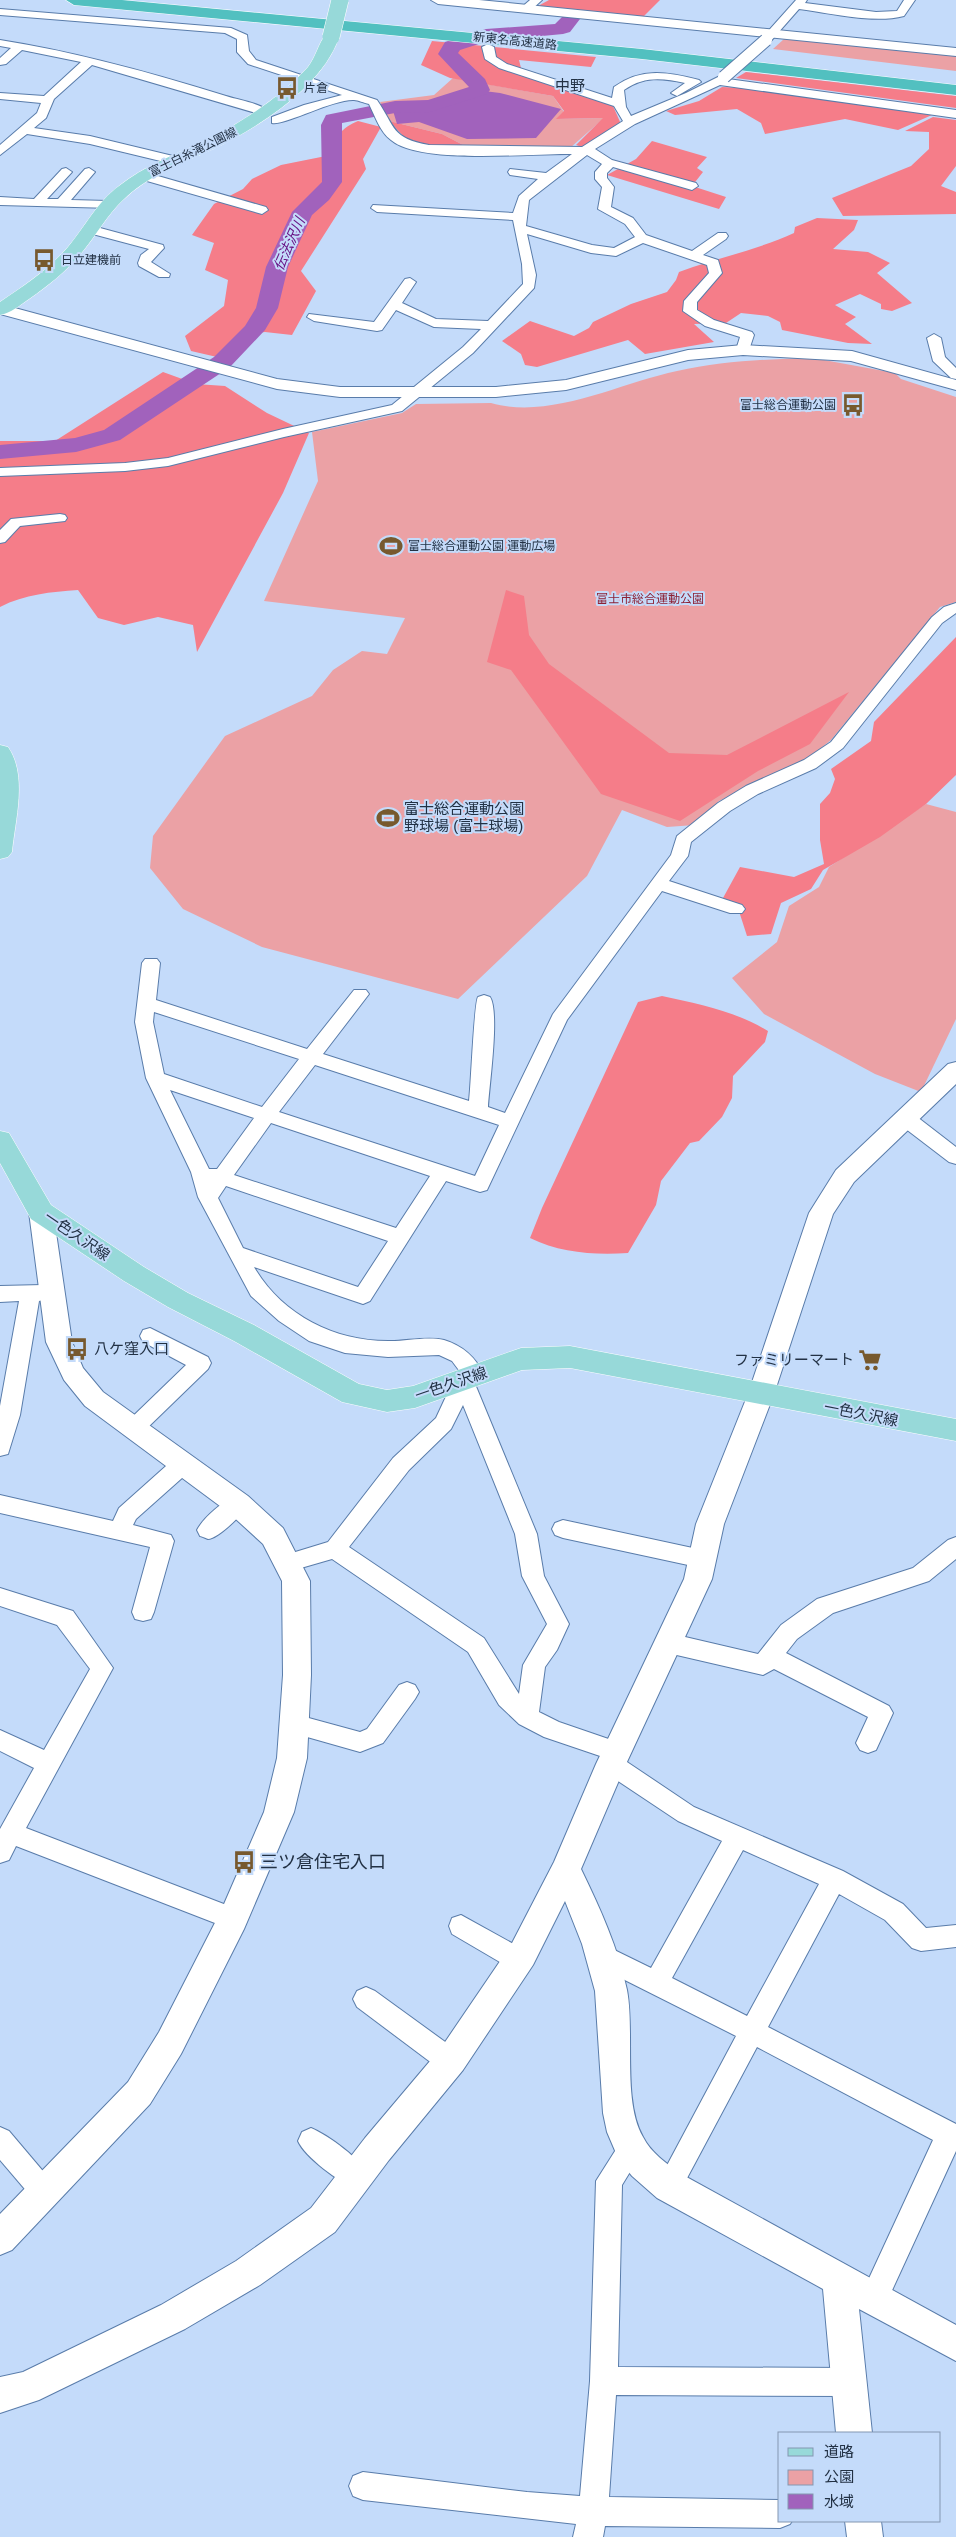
<svg xmlns="http://www.w3.org/2000/svg" width="956" height="2537" viewBox="0 0 956 2537" font-family="Arial,'Noto Sans JP',sans-serif">
<style>
.green{fill:#eba1a5}
.forest{fill:#f57d89}
.water{fill:#a162bc}
.lines{fill:none;stroke-linecap:round;stroke-linejoin:round}
.river{fill:#a162bc;fill-rule:evenodd}
.minor-casing{stroke:#597caa;stroke-width:2}
.tertiary-casing{stroke:#597caa;stroke-width:2}
.primary-casing{stroke:#fff;stroke-width:1}
.motorway-casing{stroke:#fff;stroke-width:1}
.minor{fill:#fff;fill-rule:evenodd}
.tertiary{fill:#fff;fill-rule:evenodd}
.primary{fill:#97d9d9;fill-rule:evenodd}
.motorway{fill:#52c0c0;fill-rule:evenodd}
.minor-bridge-casing{stroke:#597caa;stroke-width:14;stroke-linecap:butt}
.primary-bridge-casing{stroke:#fff;stroke-width:18;stroke-linecap:butt}
.minor-bridge{stroke:#fff;stroke-width:12}
.primary-bridge{stroke:#97d9d9;stroke-width:17}
.labels{text-anchor:middle;stroke-width:4;stroke-linejoin:round;paint-order:stroke}
.far-street-label{font-size:12px;fill:#223144;stroke:#c4dbfa}
.far-poi-label{font-size:12px;fill:#223144;stroke:#c4dbfa;text-anchor:start}
.far-park-label{font-size:12px;fill:#8c2135;stroke:#c4dbfa}
.far-water-label{font-size:14px;font-style:italic;fill:#691586;stroke:#c4dbfa}
.far-quarter-label{font-size:15px;fill:#223144;stroke:#c4dbfa}
.poi-label{font-size:15px;fill:#223144;stroke:#c4dbfa;text-anchor:start}
.street-label{font-size:15px;fill:#223144;stroke:#c4dbfa}
.near-poi-label{font-size:18px;fill:#223144;stroke:#c4dbfa;text-anchor:start}
</style>
<rect width="100%" height="100%" fill="#c4dbfa"/>
<g class="green">
<polygon points="784,39 956,54 956,71 773,49"/>
<polygon points="453,78 553,96 564,112 557,119 604,118 570,148 467,147 442,134 389,121 380,102 434,95"/>
<path d="M 813,358 L 895,373 L 901,379 L 956,397 L 956,602 L 940,607 L 831,740 L 810,757 L 719,801 L 695,825 L 667,827 L 622,810 L 587,876 L 458,999 L 262,947 L 183,909 L 150,868 L 153,836 L 225,736 L 312,696 L 333,670 L 362,651 L 387,654 L 405,618 L 264,601 L 318,481 L 312,432 L 402,413 L 416,404 L 491,403 C 551,420 619,383 677,371 C 722,361 767,359 813,358 Z"/>
<polygon points="926,804 956,812 956,1019 921,1092 875,1074 764,1014 732,978 777,942 789,906 819,887 829,867"/>
</g>
<g class="forest">
<polygon points="549,0 660,0 642,18 538,6"/>
<polygon points="432,41 596,57 591,67 519,60 522,72 613,106 621,124 585,148 576,145 603,118 556,119 564,111 553,96 450,78 421,65"/>
<polygon points="746,72 956,96 956,108 736,78"/>
<polygon points="722,87 744,88 932,115 898,130 845,119 765,134 761,123 737,109 675,115 666,111 699,101"/>
<polygon points="933,117 956,120 956,166 941,186 956,192 956,214 843,216 832,198 911,166 929,149 929,132 905,131"/>
<path d="M 358,121 L 381,127 L 363,159 L 366,169 L 301,271 L 316,291 L 292,335 L 265,332 L 244,335 L 238,349 L 217,357 L 191,351 L 185,336 L 224,306 L 228,280 L 205,270 L 214,243 L 192,235 L 214,204 L 243,189 L 252,179 L 281,165 L 331,155 C 331,139 343,127 358,121 Z"/>
<polygon points="389,121 442,134 467,147 421,145 406,139"/>
<polygon points="652,141 707,157 697,168 703,172 692,186 726,197 719,209 607,175 636,159"/>
<path d="M 817,218 L 858,220 L 854,230 L 833,249 L 868,252 L 890,263 L 877,273 L 912,303 L 892,311 L 881,309 L 881,304 L 860,294 L 835,305 L 856,317 L 845,324 L 872,344 L 848,343 L 782,330 L 780,322 L 768,316 L 741,313 L 726,323 L 694,324 L 714,342 L 645,354 L 628,340 L 537,367 L 525,365 L 521,354 L 502,341 L 530,321 L 574,336 L 589,328 L 593,322 L 631,304 L 667,292 L 676,280 L 679,272 C 717,258 757,250 794,233 L 795,227 Z"/>
<path d="M 163,372 L 196,384 L 225,386 L 267,413 L 309,433 L 283,493 L 197,652 L 193,625 L 158,617 L 124,625 L 98,618 L 78,590 C 51,592 25,594 0,607 L 0,441 L 55,441 Z"/>
<polygon points="506,590 524,596 529,635 549,664 669,753 727,755 849,692 810,744 758,771 680,821 601,794 511,670 487,662"/>
<polygon points="956,637 956,775 926,804 880,837 823,870 811,889 781,903 771,934 747,936 737,905 723,898 740,867 794,877 824,864 820,840 820,804 830,793 835,779 831,769 871,741 874,722"/>
<path d="M 662,996 C 699,1004 735,1011 768,1031 L 765,1042 L 733,1076 L 732,1098 L 722,1117 L 699,1141 L 690,1143 L 661,1181 L 656,1205 L 628,1253 C 594,1255 560,1253 530,1238 L 542,1208 L 638,1002 Z"/>
</g>
<polygon class="water" points="468,89 500,93 561,109 536,138 467,139 419,122 397,124 391,104 424,104"/>
<g class="lines">
<polygon class="river" points="571,13 578,15 580,19 570,32 563,34 488,41 460,50 458,53 485,79 490,90 487,94 430,112 395,113 342,123 342,182 329,200 312,215 288,267 278,308 265,330 230,367 120,440 76,452 0,459 0,445 75,438 104,430 214,357 245,326 256,308 266,267 292,212 322,182 321,125 326,115 395,101 428,100 469,87 438,54 445,42 486,29 555,24 564,15"/>
<defs>
<g id="minor">
<polygon points="530,0 542,0 530,11 522,11 522,7"/>
<path d="M 796,0 L 807,0 L 805,3 L 876,12 L 897,11 L 904,0 L 915,0 L 904,16 C 874,24 830,13 799,9 L 770,42 L 762,42 L 762,38 Z"/>
<path d="M 0,9 L 231,28 L 247,35 L 249,51 L 256,60 L 377,100 C 396,128 391,138 429,145 L 582,147 L 623,121 L 614,106 L 499,68 L 485,59 L 482,47 L 488,44 L 494,47 L 496,57 L 507,64 L 612,98 L 614,87 C 642,67 668,72 699,80 L 701,82 L 677,96 L 671,93 L 685,83 C 662,78 644,76 624,90 L 626,107 L 631,116 L 686,93 L 724,74 L 728,75 L 728,79 L 956,110 L 956,118 L 720,85 L 635,124 L 595,149 L 612,160 L 696,183 L 698,186 L 692,190 L 613,167 L 607,173 L 607,178 L 614,187 L 611,207 L 633,218 L 646,235 L 692,251 L 718,233 L 726,233 L 728,236 L 726,239 L 703,255 L 718,260 L 722,273 L 697,302 L 697,310 L 714,320 L 752,332 L 754,335 L 748,353 L 738,353 L 736,350 L 740,337 L 705,326 L 683,311 L 684,301 L 709,273 L 707,265 L 643,243 L 616,256 L 591,253 L 527,234 L 536,275 L 534,288 L 473,353 L 402,411 L 284,437 L 168,466 L 125,471 L 0,476 L 0,468 L 125,463 L 168,458 L 283,429 L 392,405 L 463,347 L 481,329 L 434,327 L 396,310 L 382,330 L 377,331 L 314,321 L 307,317 L 309,314 L 374,322 L 405,279 L 410,278 L 416,282 L 402,303 L 436,319 L 488,321 L 523,284 L 522,264 L 513,220 L 377,212 L 371,208 L 373,205 L 513,213 L 519,196 L 538,179 L 510,175 L 508,172 L 510,169 L 546,173 L 572,154 C 532,153 420,165 391,140 C 380,132 375,116 369,104 C 364,103 358,100 354,100 C 333,99 284,126 272,123 L 272,117 L 304,105 L 342,95 L 248,64 L 237,52 L 237,39 L 225,33 L 0,15 ZM 587,155 L 602,164 L 595,172 L 595,179 L 602,187 L 598,209 L 625,224 L 635,237 L 614,248 L 592,245 L 526,226 L 529,200 Z"/>
<path d="M 0,40 C 77,52 152,73 226,96 C 238,100 261,103 269,112 L 267,114 L 259,114 L 92,65 L 54,99 L 46,118 L 34,128 L 90,136 L 173,156 L 177,157 L 177,163 L 173,164 L 90,144 L 27,134 L 0,155 L 0,145 L 37,113 L 41,103 L 0,99 L 0,93 L 44,96 L 81,62 L 22,50 L 6,64 L 0,65 L 0,58 L 11,48 L 0,46 Z"/>
<polygon points="66,168 72,172 47,199 58,199 85,169 89,168 95,172 71,200 108,201 114,205 112,208 0,205 0,197 34,199 62,169"/>
<polygon points="144,172 266,207 268,210 262,214 140,179 138,176"/>
<polygon points="89,225 163,245 164,248 151,262 170,274 169,277 159,277 139,266 138,263 141,255 149,249 85,232 83,229 85,226"/>
<polygon points="934,334 941,338 945,357 956,368 956,379 951,378 933,361 927,338"/>
<polygon points="60,514 65,515 67,518 65,521 20,526 5,542 0,543 0,530 11,519"/>
<path d="M 956,603 L 956,613 L 942,623 L 843,748 L 816,768 L 758,794 L 730,811 L 691,842 L 688,856 L 669,881 L 742,905 L 745,909 L 742,913 L 730,913 L 662,891 L 567,1020 L 487,1190 L 480,1192 L 446,1181 L 370,1301 L 363,1304 L 254,1267 C 282,1315 335,1342 391,1341 C 407,1341 428,1336 444,1340 C 464,1346 476,1358 485,1376 L 482,1382 L 475,1384 L 537,1534 L 544,1576 L 569,1624 L 557,1650 L 545,1667 L 539,1712 L 559,1722 L 626,1745 L 630,1752 L 624,1760 L 694,1807 L 843,1871 L 903,1904 L 926,1928 L 956,1925 L 956,1947 L 921,1951 L 912,1948 L 885,1920 L 839,1894 L 768,2027 L 956,2124 L 956,2151 L 883,2310 L 873,2314 L 863,2310 L 859,2300 L 933,2140 L 757,2047 L 678,2195 L 669,2199 L 660,2195 L 656,2186 L 736,2036 L 593,1964 L 590,1956 L 593,1948 L 602,1944 L 651,1968 L 722,1841 L 678,1821 L 603,1771 L 599,1764 L 603,1757 L 544,1737 L 519,1724 L 499,1705 L 468,1652 L 332,1559 L 287,1572 L 279,1569 L 276,1563 L 279,1557 L 328,1542 L 393,1458 L 436,1418 L 456,1375 L 461,1373 L 452,1361 L 439,1355 L 388,1357 L 345,1353 L 309,1341 L 279,1321 L 251,1296 L 198,1197 L 191,1172 L 146,1078 L 135,1022 L 142,963 L 145,959 L 157,959 L 160,963 L 156,1000 L 307,1049 L 354,990 L 366,990 L 369,994 L 323,1054 L 469,1101 C 471,1087 474,1002 478,997 L 484,995 L 490,997 C 500,1012 489,1086 488,1107 L 505,1113 L 553,1014 L 671,855 L 677,836 L 718,803 L 746,786 L 804,760 L 831,742 L 932,617 L 944,607 ZM 154,1012 L 299,1059 L 262,1107 L 164,1074 L 153,1022 ZM 315,1065 L 499,1125 L 475,1176 L 279,1112 ZM 170,1090 L 254,1118 L 217,1169 L 209,1169 ZM 271,1123 L 430,1176 L 396,1228 L 234,1175 ZM 226,1186 L 388,1241 L 358,1287 L 243,1248 L 218,1198 ZM 463,1405 L 515,1534 L 522,1576 L 547,1624 L 523,1665 L 519,1694 L 484,1638 L 349,1547 L 409,1470 L 451,1429 ZM 743,1850 L 819,1884 L 747,2016 L 672,1978 Z"/>
<polygon points="905,1111 912,1113 956,1147 956,1164 949,1162 898,1123 896,1118 898,1113"/>
<polygon points="43,1285 50,1288 53,1293 50,1298 39,1301 20,1415 8,1454 0,1456 0,1406 19,1301 0,1302 0,1286"/>
<polygon points="150,1328 208,1357 211,1363 208,1369 142,1433 135,1435 128,1433 124,1427 128,1421 186,1365 143,1342 140,1336 143,1330"/>
<polygon points="183,1455 191,1458 194,1464 191,1470 136,1519 133,1525 171,1535 174,1541 154,1612 151,1619 143,1621 135,1619 132,1612 150,1547 0,1513 0,1495 113,1521 119,1508 175,1458"/>
<path d="M 238,1495 L 246,1498 L 249,1504 C 245,1512 218,1539 208,1539 C 208,1539 201,1536 200,1536 L 197,1530 C 204,1517 224,1500 238,1495 Z"/>
<polygon points="563,1520 702,1550 710,1553 713,1559 710,1565 702,1568 563,1538 555,1535 552,1529 555,1523"/>
<polygon points="956,1537 956,1559 929,1581 833,1613 797,1639 786,1653 889,1706 893,1713 876,1750 868,1753 860,1750 856,1743 868,1717 774,1669 763,1675 668,1653 660,1650 657,1643 660,1636 668,1633 758,1654 781,1625 817,1599 913,1568 948,1540"/>
<polygon points="0,1588 73,1611 113,1668 26,1828 242,1911 245,1919 242,1927 233,1930 16,1846 9,1860 0,1863 0,1829 34,1768 0,1751 0,1730 44,1750 90,1669 57,1625 0,1606"/>
<polygon points="407,1682 415,1685 419,1692 415,1699 383,1743 360,1752 286,1731 282,1724 286,1717 294,1714 360,1732 367,1729 399,1685"/>
<polygon points="461,1915 528,1952 531,1960 528,1968 519,1972 510,1968 452,1934 449,1926 452,1918"/>
<polygon points="366,1987 375,1991 459,2052 463,2061 459,2070 450,2073 441,2070 357,2007 353,1999 357,1991"/>
<polygon points="0,2127 9,2131 53,2183 57,2192 53,2201 44,2205 35,2201 0,2160"/>
<path d="M 311,2128 C 328,2135 362,2160 369,2176 L 365,2185 L 356,2189 C 339,2182 305,2157 298,2141 L 302,2132 Z"/>
<polygon points="631,2136 640,2140 644,2149 622,2185 618,2367 849,2368 859,2372 863,2382 859,2392 849,2396 616,2395 609,2497 780,2500 780,2521 792,2521 790,2524 780,2528 605,2526 603,2537 573,2537 576,2524 363,2500 353,2496 349,2486 353,2476 363,2472 527,2492 580,2496 590,2381 596,2181 622,2140"/>
</g>
<g id="tertiary">
<polygon points="431,0 479,0 956,48 956,56 438,4"/>
<polygon points="0,304 277,379 340,387 496,387 566,380 688,350 743,345 852,351 956,380 956,390 851,361 743,355 688,360 566,390 496,397 340,397 277,389 0,314"/>
<path d="M 956,1062 L 956,1084 L 854,1182 L 833,1214 L 774,1394 L 724,1524 L 712,1579 L 626,1764 L 581,1869 C 600,1908 618,1948 627,1990 C 635,2032 622,2101 643,2137 C 651,2153 667,2164 681,2174 L 956,2325 L 956,2361 L 859,2309 L 872,2433 L 836,2433 L 823,2289 L 657,2198 L 632,2176 L 619,2160 L 607,2132 L 603,2113 L 595,1991 L 582,1944 L 565,1901 L 533,1965 L 463,2070 L 389,2160 L 335,2232 L 260,2285 L 185,2329 L 39,2400 L 0,2413 L 0,2377 L 23,2372 L 161,2305 L 236,2261 L 311,2208 L 365,2138 L 441,2048 L 511,1945 L 554,1862 L 596,1764 L 684,1579 L 696,1524 L 748,1394 L 809,1213 L 836,1170 L 948,1064 Z"/>
<polygon points="41,1203 50,1206 53,1212 72,1342 83,1368 103,1392 248,1496 283,1528 310,1581 311,1675 307,1758 294,1812 244,1929 181,2054 150,2104 12,2250 0,2255 0,2214 128,2082 159,2032 221,1911 264,1812 277,1758 283,1675 282,1581 263,1544 228,1512 85,1406 64,1380 46,1342 29,1212 32,1206"/>
<polygon points="845,2521 881,2521 883,2537 847,2537"/>
</g>
<g id="primary">
<path d="M 331,32 L 339,37 C 323,86 259,127 215,148 C 183,163 148,175 123,200 C 107,215 97,234 83,251 C 68,270 49,285 29,299 C 20,305 11,313 0,315 L 0,302 C 24,286 49,269 68,247 C 85,227 97,202 119,186 C 144,166 174,155 203,142 C 238,125 281,97 308,67 C 316,57 318,44 326,34 Z"/>
<path d="M 0,745 L 8,747 C 28,776 15,820 12,852 L 8,857 L 0,859 Z"/>
<polygon points="0,1131 9,1133 51,1205 144,1267 188,1293 254,1325 359,1384 387,1390 413,1386 521,1348 570,1346 956,1419 956,1441 570,1368 522,1370 415,1408 387,1412 342,1402 234,1341 168,1307 124,1281 31,1219 0,1163"/>
</g>
<polygon id="motorway" points="66,0 122,0 642,49 956,85 956,95 642,59 74,5"/>
</defs>
<use href="#minor" class="minor-casing"/>
<use href="#tertiary" class="tertiary-casing"/>
<use href="#primary" class="primary-casing"/>
<use href="#motorway" class="motorway-casing"/>
<use href="#minor" class="minor"/>
<use href="#tertiary" class="tertiary"/>
<use href="#primary" class="primary"/>
<use href="#motorway" class="motorway"/>
<defs>
<polyline id="minor-bridge" points="724,77 766,40"/>
<polyline id="primary-bridge" points="331,37 340,0"/>
</defs>
<use href="#minor-bridge" class="minor-bridge-casing"/>
<use href="#primary-bridge" class="primary-bridge-casing"/>
<use href="#minor-bridge" class="minor-bridge"/>
<use href="#primary-bridge" class="primary-bridge"/>
</g>
<defs>
<symbol id="bus-bare" viewBox="-9 -9 18 18"><path d="M-5-6H5V4H4V6H2V4H-2V6H-4V4H-5ZM-3.5-4V0h7V-4ZM-3.5 1.2v1.5H-2V1.2ZM2 1.2v1.5H3.5V1.2Z" fill="#77592e" stroke="#c4dbfa" stroke-width="2.5" paint-order="stroke"/></symbol>
<symbol id="stadium-bare" viewBox="-9 -9 18 18"><path d="M0-5a6.5 5 0 1 0 0 10a6.5 5 0 1 0 0-10ZM-3.5-1.8h7v3.6h-7Z" fill="#77592e" stroke="#c4dbfa" stroke-width="2.5" paint-order="stroke"/></symbol>
<symbol id="supermarket-bare" viewBox="-9 -9 18 18"><path d="M-6-5.5h2.5l.6 2H6L4.5 2H-2.5L-4.4-4H-6ZM-1.5 3.2a1.3 1.3 0 1 0 .1 0ZM3 3.2a1.3 1.3 0 1 0 .1 0Z" fill="#77592e" stroke="#c4dbfa" stroke-width="2.5" paint-order="stroke"/></symbol>
</defs>
<g fill-rule="evenodd">
<use href="#bus-bare" x="271" y="72" width="32" height="32"/>
<use href="#bus-bare" x="28" y="244" width="32" height="32"/>
<use href="#bus-bare" x="837" y="389" width="32" height="32"/>
<use href="#stadium-bare" x="375" y="530" width="32" height="32"/>
<use href="#stadium-bare" x="372" y="802" width="32" height="32"/>
<use href="#bus-bare" x="61" y="1333" width="32" height="32"/>
<use href="#supermarket-bare" x="854" y="1344" width="32" height="32"/>
<use href="#bus-bare" x="228" y="1846" width="32" height="32"/>
</g>
<g class="labels">
<g class="far-street-label">
<text transform="translate(515 41) rotate(6)" y="4">新東名高速道路</text>
<text transform="translate(193 152) rotate(-26)" y="4">富士白糸滝公園線</text>
</g>
<g class="far-poi-label">
<text x="304" y="92">片倉</text>
<text x="61" y="264">日立建機前</text>
<text x="836" y="409" text-anchor="end">富士総合運動公園</text>
<text x="408" y="550">富士総合運動公園 運動広場</text>
</g>
<g class="far-park-label">
<text x="650" y="603">富士市総合運動公園</text>
</g>
<g class="far-water-label">
<text transform="translate(289 244) rotate(-66)" y="5">伝法沢川</text>
</g>
<g class="far-quarter-label">
<text x="570" y="91">中野</text>
</g>
<g class="poi-label">
<text x="404" y="814">富士総合運動公園<tspan x="404" dy="17">野球場 (富士球場)</tspan></text>
<text x="94" y="1354">八ケ窪入口</text>
<text x="854" y="1365" text-anchor="end">ファミリーマート</text>
</g>
<g class="street-label">
<text transform="translate(77 1236) rotate(34)" y="5">一色久沢線</text>
<text transform="translate(451 1384) rotate(-19)" y="5">一色久沢線</text>
<text transform="translate(861 1414) rotate(11)" y="5">一色久沢線</text>
</g>
<g class="near-poi-label">
<text x="260" y="1868">三ツ倉住宅入口</text>
</g>
</g>
<rect x="778" y="2432" width="162" height="90" fill="#c4dbfa" stroke="#8397b1"/>
<rect x="788" y="2448" width="25" height="8" fill="#97d9d9" stroke="#8397b1"/>
<text x="824" y="2457" font-size="15" fill="#223144">道路</text>
<rect x="788" y="2470" width="25" height="15" fill="#eba1a5" stroke="#8397b1"/>
<text x="824" y="2482" font-size="15" fill="#223144">公園</text>
<rect x="788" y="2494" width="25" height="15" fill="#a162bc" stroke="#8397b1"/>
<text x="824" y="2507" font-size="15" fill="#223144">水域</text>
</svg>
